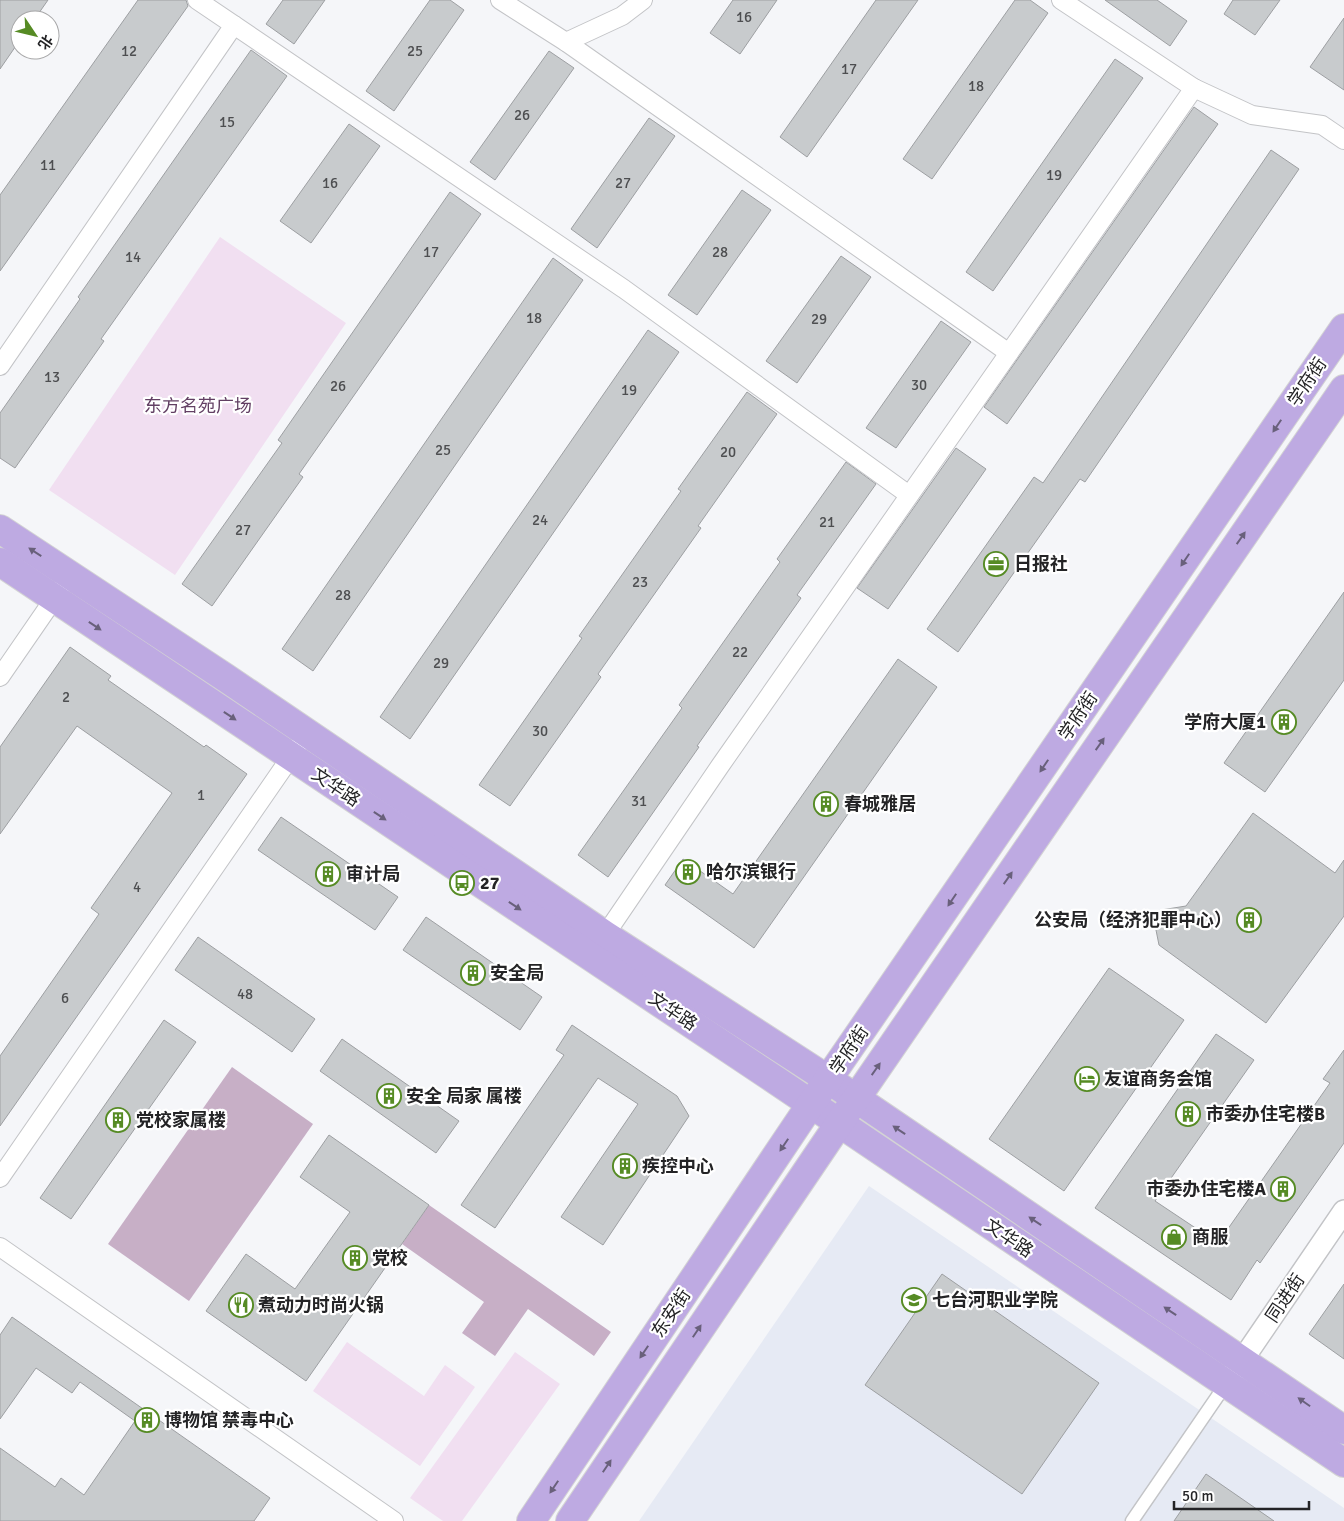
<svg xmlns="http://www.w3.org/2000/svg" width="1344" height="1521" viewBox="0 0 1344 1521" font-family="Signika,'Noto Sans SC',sans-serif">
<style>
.built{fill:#e6eaf4}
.green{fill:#f1dff1}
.forest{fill:#c7afc6}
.building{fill:#c8cbcd;stroke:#9d9fa2}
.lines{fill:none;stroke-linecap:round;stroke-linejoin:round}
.pedestrian-casing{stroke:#c3c4c7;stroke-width:15}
.minor-casing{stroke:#c3c4c7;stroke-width:20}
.tertiary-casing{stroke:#c3c4c7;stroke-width:24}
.primary-casing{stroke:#d3d3d4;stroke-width:30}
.pedestrian{stroke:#fff;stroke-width:12}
.minor{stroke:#fff;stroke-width:18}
.tertiary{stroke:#fff;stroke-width:21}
.primary{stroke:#beaae2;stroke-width:28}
.oneway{fill:#69607b}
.labels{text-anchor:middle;stroke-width:4.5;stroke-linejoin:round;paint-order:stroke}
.number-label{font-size:15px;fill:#4d4e50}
.street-label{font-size:18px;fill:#242426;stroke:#fff}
.park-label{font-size:18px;fill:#623f63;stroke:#fff}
.poi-label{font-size:18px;font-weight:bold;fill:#242426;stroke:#fff;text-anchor:start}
</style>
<rect width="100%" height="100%" fill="#f5f6f9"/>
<polygon class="built" points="869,1186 1344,1508 1344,1521 639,1521"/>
<g class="green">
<polygon points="220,237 346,323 175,575 49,490"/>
<polygon points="347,1342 424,1396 445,1365 475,1387 420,1466 313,1391"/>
<polygon points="515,1352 560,1384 462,1521 443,1521 410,1498"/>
</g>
<g class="forest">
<polygon points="232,1067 313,1124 189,1301 108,1244"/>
<polygon points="429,1205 611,1332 594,1356 528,1309 495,1356 462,1333 484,1302 402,1244"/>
</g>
<g class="building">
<polygon points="0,0 48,0 34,20 20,20 20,40 0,69"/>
<polygon points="138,0 186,0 188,6 0,271 0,195"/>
<polygon points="283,0 325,0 294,44 266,24"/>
<polygon points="430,0 450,0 464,10 394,111 366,91"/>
<polygon points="733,0 777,0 740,54 710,33"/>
<polygon points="876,0 918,0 807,157 780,137"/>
<polygon points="1015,0 1030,0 1048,13 932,179 903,159"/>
<polygon points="1105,0 1157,0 1187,21 1170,46"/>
<polygon points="1233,0 1280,0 1255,35 1224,14"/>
<polygon points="1344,18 1344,90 1310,67"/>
<polygon points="251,50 287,76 101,339 104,341 15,468 0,458 0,413 80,299 78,297"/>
<polygon points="549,51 574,68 495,180 470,162"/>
<polygon points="1115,59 1143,78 993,291 966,272"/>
<polygon points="1194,107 1218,124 1007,424 984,407"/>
<polygon points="649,118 675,136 597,248 571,229"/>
<polygon points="349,124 380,146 311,243 280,221"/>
<polygon points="1271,150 1299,169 1085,482 1080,479 958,652 927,629 1034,477 1043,483"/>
<polygon points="742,190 771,210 697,315 668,295"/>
<polygon points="450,192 481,214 299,474 303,477 212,606 182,584 282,443 278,440"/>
<polygon points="841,256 871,277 797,383 766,361"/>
<polygon points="553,258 583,280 313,671 282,649"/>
<polygon points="941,321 971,342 896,448 866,428"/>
<polygon points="648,330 679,352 410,739 380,717"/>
<polygon points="747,392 777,414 698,526 701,528 598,674 601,677 510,806 479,785 582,638 579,636 681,491 678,489"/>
<polygon points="956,448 986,469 888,609 857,588"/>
<polygon points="846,462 876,484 797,595 801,598 697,746 699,747 608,877 578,855 682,708 679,705 780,562 777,559"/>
<polygon points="1344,592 1344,680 1265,792 1224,763"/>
<polygon points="70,647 111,676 108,680 204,747 206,745 247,774 0,1126 0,1056 99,914 91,908 172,793 77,726 0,834 0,747"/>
<polygon points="898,659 937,687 754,948 665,885 683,859 733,894"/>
<polygon points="1253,813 1335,873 1344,860 1344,916 1266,1023 1159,945 1155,925 1161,910 1186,906"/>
<polygon points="281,817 398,897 375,930 258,850"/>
<polygon points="426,917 542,997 520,1030 403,950"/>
<polygon points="198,937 315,1019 292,1052 175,970"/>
<polygon points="1109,968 1184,1020 1064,1191 989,1139"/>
<polygon points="164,1020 196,1042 71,1219 40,1198"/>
<polygon points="572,1025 677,1096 689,1116 603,1245 561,1217 638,1104 598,1078 495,1228 461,1205 564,1055 556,1050"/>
<polygon points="1216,1034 1254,1060 1155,1201 1218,1243 1330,1083 1323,1079 1344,1050 1344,1143 1260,1263 1257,1260 1231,1300 1095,1208"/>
<polygon points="342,1039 459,1121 436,1153 320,1071"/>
<polygon points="329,1135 429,1205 306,1381 206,1311 246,1254 295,1289 350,1212 300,1177"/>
<polygon points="942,1274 1099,1383 1022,1494 865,1385"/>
<polygon points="1344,1284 1344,1359 1309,1334"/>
<polygon points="12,1317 270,1498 254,1521 0,1521 0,1448 55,1487 61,1478 84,1495 135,1421 80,1382 72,1393 36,1368 0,1419 0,1335"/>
<polygon points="1206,1474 1274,1521 1174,1521"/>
</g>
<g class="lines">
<defs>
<polyline id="pedestrian" points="1132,1521 1226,1384"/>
<g id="minor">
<polyline points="197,0 624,289 909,495"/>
<polyline points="500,0 566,42 1009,353 1194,88"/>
<polyline points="1061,0 1194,88 1252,115 1322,125 1344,140"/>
<polyline points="566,42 622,16 643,0"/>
<polyline points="0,366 234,25"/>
<polyline points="0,677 60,590"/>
<polyline points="605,935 720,766 1009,353"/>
<polyline points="0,1178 297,748"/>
<polyline points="0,1247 394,1521"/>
</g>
<polyline id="tertiary" points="1226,1384 1344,1211"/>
<g id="primary">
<polyline points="0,529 226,678 605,935 829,1080 1344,1430"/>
<polyline points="0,562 777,1081 1344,1463"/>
<polyline points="531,1521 811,1104 1344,328"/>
<polyline points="570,1521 855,1100 1344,389"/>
</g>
</defs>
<use href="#pedestrian" class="pedestrian-casing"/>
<use href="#minor" class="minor-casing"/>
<use href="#tertiary" class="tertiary-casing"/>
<use href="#primary" class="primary-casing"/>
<use href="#pedestrian" class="pedestrian"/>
<use href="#minor" class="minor"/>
<use href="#tertiary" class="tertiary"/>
<use href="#primary" class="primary"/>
</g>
<defs><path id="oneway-solid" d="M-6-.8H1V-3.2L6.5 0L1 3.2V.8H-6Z" transform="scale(1.25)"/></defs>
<g class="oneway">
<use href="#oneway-solid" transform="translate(1277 426) rotate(124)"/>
<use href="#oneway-solid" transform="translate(1241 538) rotate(-55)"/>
<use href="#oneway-solid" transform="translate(35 552) rotate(-147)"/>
<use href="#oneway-solid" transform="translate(1185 560) rotate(124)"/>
<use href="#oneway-solid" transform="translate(95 626) rotate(34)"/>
<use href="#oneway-solid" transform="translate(230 716) rotate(34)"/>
<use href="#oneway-solid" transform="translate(1100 744) rotate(-55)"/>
<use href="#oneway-solid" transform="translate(1044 766) rotate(124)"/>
<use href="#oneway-solid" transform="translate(380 816) rotate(34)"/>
<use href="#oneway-solid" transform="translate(1008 878) rotate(-55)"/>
<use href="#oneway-solid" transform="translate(952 900) rotate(124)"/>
<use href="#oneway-solid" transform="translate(515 906) rotate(34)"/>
<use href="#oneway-solid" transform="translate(876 1069) rotate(-55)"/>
<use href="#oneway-solid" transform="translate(899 1130) rotate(-146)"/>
<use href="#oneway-solid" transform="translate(784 1145) rotate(124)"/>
<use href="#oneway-solid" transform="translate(1035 1221) rotate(-146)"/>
<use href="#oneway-solid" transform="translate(1170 1311) rotate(-146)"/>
<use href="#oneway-solid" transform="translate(697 1331) rotate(-56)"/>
<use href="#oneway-solid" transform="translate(644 1352) rotate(124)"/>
<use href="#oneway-solid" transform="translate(1304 1402) rotate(-145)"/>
<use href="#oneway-solid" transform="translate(607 1466) rotate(-56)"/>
<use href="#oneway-solid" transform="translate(554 1487) rotate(124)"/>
</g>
<defs>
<symbol id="office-ring" viewBox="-11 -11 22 22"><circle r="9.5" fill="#fff" stroke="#568b24" stroke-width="1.5"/><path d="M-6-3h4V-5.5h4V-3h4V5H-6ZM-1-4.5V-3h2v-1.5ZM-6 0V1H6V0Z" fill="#568b24"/></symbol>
<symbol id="building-ring" viewBox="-11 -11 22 22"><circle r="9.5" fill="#fff" stroke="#568b24" stroke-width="1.5"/><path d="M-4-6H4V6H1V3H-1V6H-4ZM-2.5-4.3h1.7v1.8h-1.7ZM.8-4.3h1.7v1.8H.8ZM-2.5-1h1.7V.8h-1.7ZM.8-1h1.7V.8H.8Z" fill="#568b24"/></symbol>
<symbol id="bus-ring" viewBox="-11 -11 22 22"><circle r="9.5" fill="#fff" stroke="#568b24" stroke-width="1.5"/><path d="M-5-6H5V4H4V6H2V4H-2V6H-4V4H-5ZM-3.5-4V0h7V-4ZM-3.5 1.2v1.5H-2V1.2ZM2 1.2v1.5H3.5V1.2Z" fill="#568b24"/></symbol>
<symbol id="hotel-ring" viewBox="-11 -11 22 22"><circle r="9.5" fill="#fff" stroke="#568b24" stroke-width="1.5"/><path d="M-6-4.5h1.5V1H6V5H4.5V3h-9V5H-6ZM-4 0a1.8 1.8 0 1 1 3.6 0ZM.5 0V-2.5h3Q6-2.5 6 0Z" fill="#568b24"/></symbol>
<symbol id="shop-ring" viewBox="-11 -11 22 22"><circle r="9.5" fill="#fff" stroke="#568b24" stroke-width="1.5"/><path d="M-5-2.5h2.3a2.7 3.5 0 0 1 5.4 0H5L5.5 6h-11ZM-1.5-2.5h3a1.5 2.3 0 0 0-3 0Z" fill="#568b24"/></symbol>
<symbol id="university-ring" viewBox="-11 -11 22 22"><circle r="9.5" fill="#fff" stroke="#568b24" stroke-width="1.5"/><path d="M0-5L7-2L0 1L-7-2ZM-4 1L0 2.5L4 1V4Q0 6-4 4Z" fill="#568b24"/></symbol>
<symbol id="restaurant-ring" viewBox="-11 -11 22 22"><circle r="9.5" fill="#fff" stroke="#568b24" stroke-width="1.5"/><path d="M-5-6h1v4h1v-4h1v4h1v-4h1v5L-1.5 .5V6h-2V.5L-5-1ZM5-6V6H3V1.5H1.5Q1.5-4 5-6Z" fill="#568b24"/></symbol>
</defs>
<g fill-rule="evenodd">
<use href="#office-ring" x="982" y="550" width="28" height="28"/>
<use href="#building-ring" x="1270" y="708" width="28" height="28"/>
<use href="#building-ring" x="812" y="790" width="28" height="28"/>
<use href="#building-ring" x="674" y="858" width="28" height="28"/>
<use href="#building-ring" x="314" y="860" width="28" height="28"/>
<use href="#bus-ring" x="448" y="869" width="28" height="28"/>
<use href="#building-ring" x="1235" y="906" width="28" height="28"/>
<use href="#building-ring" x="459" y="959" width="28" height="28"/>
<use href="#hotel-ring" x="1073" y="1065" width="28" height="28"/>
<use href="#building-ring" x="375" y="1082" width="28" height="28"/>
<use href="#building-ring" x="1174" y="1100" width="28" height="28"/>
<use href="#building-ring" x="104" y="1106" width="28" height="28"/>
<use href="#building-ring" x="611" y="1152" width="28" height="28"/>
<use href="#building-ring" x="1269" y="1175" width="28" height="28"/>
<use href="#shop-ring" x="1160" y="1223" width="28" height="28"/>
<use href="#building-ring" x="341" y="1244" width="28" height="28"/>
<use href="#university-ring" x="900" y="1286" width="28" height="28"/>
<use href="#restaurant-ring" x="227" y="1291" width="28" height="28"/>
<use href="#building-ring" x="133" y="1406" width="28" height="28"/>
</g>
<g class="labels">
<g class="number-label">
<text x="744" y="22">16</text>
<text x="129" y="56">12</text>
<text x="415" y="56">25</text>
<text x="849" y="74">17</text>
<text x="976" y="91">18</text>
<text x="522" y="120">26</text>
<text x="227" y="127">15</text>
<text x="48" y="170">11</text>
<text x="1054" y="180">19</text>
<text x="330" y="188">16</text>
<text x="623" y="188">27</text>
<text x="431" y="257">17</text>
<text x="720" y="257">28</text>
<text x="133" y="262">14</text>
<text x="534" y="323">18</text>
<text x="819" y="324">29</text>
<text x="52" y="382">13</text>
<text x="919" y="390">30</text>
<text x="338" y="391">26</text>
<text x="629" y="395">19</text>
<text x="443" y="455">25</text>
<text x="728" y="457">20</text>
<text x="540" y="525">24</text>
<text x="827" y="527">21</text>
<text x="243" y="535">27</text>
<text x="640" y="587">23</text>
<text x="343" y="600">28</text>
<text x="740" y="657">22</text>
<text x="441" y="668">29</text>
<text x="66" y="702">2</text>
<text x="540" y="736">30</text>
<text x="201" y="800">1</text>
<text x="639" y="806">31</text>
<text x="137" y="892">4</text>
<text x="245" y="999">48</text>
<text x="65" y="1003">6</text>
</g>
<g class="street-label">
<text transform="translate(1307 382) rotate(-56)" y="6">学府街</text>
<text transform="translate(1078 716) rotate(-56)" y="6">学府街</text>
<text transform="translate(336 787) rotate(34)" y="6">文华路</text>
<text transform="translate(673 1011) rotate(34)" y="6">文华路</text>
<text transform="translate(849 1050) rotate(-56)" y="6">学府街</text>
<text transform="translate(1009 1238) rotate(34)" y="6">文华路</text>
<text transform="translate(1285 1298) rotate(-56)" y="6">同进街</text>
<text transform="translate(671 1313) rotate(-56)" y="6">东安街</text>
</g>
<g class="park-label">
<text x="198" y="412">东方名苑广场</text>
</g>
<g class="poi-label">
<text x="1014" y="570">日报社</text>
<text x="1266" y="728" text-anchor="end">学府大厦1</text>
<text x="844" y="810">春城雅居</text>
<text x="706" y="878">哈尔滨银行</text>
<text x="346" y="880">审计局</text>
<text x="480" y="889">27</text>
<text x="1232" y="926" text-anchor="end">公安局（经济犯罪中心）</text>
<text x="490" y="979">安全局</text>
<text x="1104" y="1085">友谊商务会馆</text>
<text x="406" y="1102">安全 局家 属楼</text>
<text x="1206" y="1120">市委办住宅楼B</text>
<text x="136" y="1126">党校家属楼</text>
<text x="642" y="1172">疾控中心</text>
<text x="1266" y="1195" text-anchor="end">市委办住宅楼A</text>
<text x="1192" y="1243">商服</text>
<text x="372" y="1264">党校</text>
<text x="932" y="1306">七台河职业学院</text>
<text x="258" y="1311">煮动力时尚火锅</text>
<text x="164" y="1426">博物馆 禁毒中心</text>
</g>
</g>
<g transform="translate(35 35) rotate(125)"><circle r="24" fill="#ffffff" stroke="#a7a7a8"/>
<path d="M0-4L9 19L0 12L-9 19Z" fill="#568b24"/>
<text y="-8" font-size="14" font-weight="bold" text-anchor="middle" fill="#242426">北</text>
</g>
<path d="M1174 1501v8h135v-8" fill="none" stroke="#242426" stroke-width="2.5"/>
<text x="1182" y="1501" font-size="15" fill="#242426" stroke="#ffffff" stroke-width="4" paint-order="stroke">50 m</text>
</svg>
